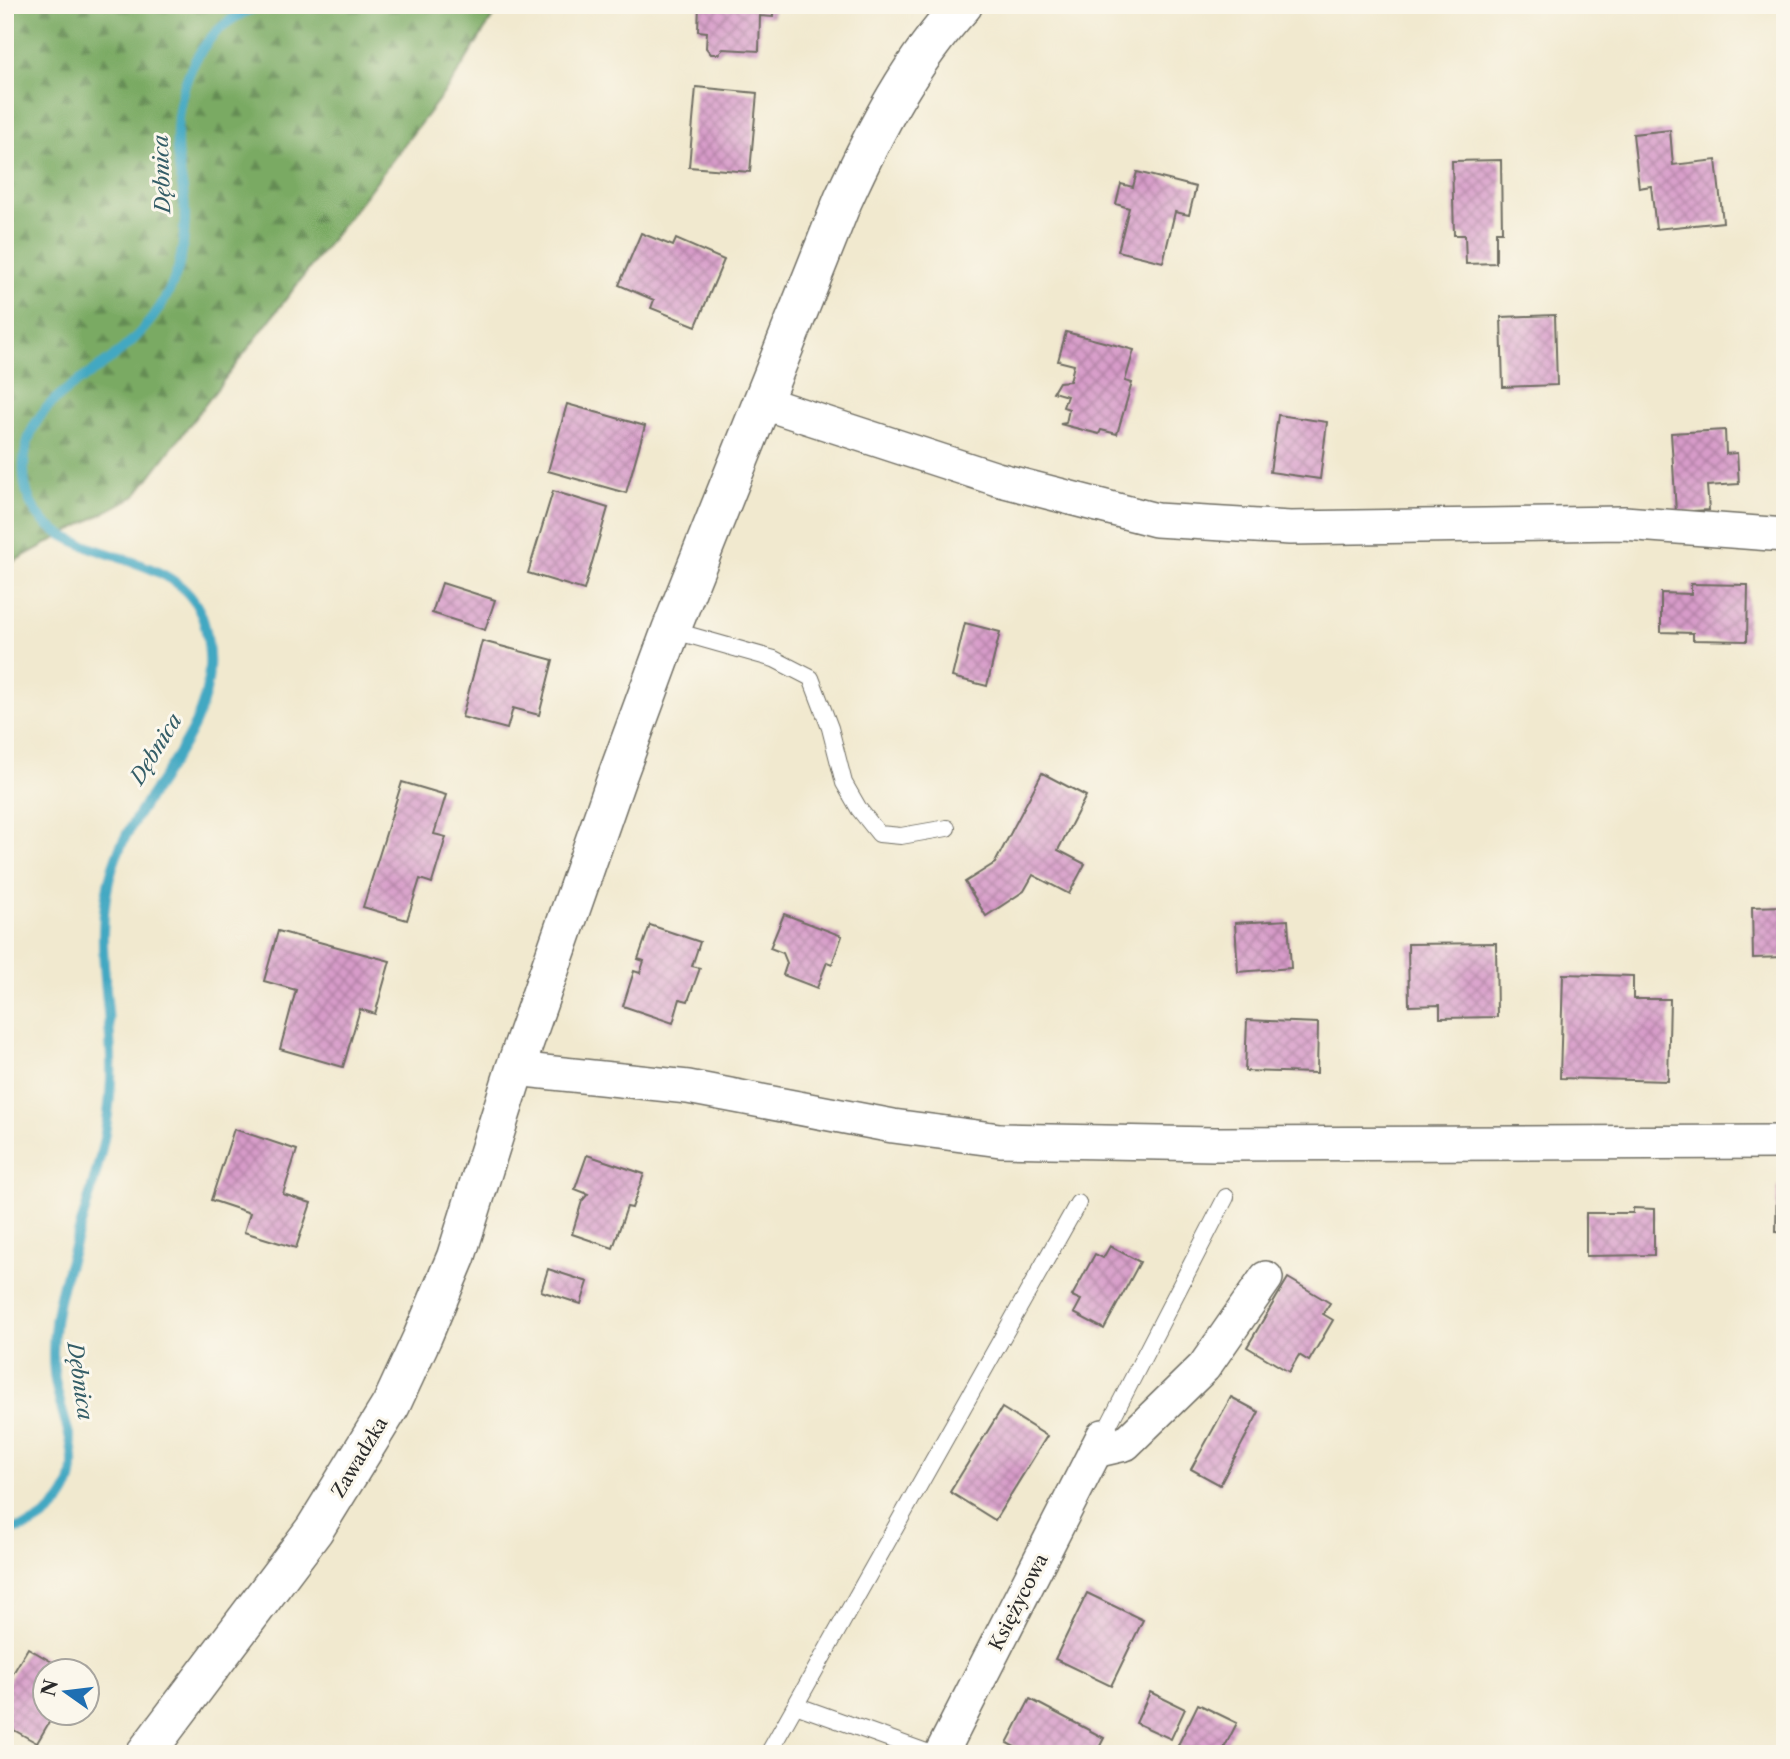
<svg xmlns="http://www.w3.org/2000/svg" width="1790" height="1759" viewBox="0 0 1790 1759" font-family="'Libre Caslon Text',serif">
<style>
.forest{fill:url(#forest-firs);stroke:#526a48;stroke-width:2}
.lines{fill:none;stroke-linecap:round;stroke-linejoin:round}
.stream{stroke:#42a8c2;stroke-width:10}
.building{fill:url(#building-cross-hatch)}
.lane-casing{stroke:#706e64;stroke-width:18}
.street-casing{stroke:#706e64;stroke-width:36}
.secondary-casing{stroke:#706e64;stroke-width:41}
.lane{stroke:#fff;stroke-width:16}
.street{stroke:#fff;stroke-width:33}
.secondary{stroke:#fff;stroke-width:38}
.labels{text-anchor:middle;stroke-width:6;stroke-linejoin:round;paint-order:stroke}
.street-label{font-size:19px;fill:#2b2b2b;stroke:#fbf7ec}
.water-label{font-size:21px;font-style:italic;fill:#345d67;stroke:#fbf7ec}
</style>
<defs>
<pattern id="forest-firs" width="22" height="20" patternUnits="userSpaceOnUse" patternTransform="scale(1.75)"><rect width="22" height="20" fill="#7aaa64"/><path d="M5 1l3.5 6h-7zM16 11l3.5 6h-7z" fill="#648b53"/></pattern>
<pattern id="building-cross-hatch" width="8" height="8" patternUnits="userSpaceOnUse" patternTransform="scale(1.75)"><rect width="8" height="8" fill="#d79bc9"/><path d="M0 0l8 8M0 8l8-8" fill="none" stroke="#af7fa3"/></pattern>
</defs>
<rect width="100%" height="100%" fill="#fbf7ec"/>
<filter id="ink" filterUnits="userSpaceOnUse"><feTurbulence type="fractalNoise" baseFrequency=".0143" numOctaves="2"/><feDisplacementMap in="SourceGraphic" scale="14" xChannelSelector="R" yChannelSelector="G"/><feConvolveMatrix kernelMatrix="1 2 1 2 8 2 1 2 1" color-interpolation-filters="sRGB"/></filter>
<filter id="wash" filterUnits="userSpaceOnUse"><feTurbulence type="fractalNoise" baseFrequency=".00686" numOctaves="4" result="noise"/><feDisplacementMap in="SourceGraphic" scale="28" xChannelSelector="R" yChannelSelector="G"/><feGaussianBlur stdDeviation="1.57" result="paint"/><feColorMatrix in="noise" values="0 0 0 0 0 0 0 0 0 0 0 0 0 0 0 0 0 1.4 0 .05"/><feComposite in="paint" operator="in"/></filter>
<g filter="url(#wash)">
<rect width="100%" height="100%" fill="#f1e9cf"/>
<polygon class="forest" points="5,5 500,5 453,81 135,496 5,566"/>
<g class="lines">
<path class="stream" d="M 5,1530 C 26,1529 38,1523 53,1509 C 95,1469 59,1422 54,1373 C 51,1343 55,1313 63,1284 C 82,1216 108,1153 111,1081 C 114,1008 90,939 113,866 C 137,792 215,737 209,654 C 208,641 205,621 199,610 C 164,536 19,572 24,464 C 27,406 72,388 112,358 C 142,335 165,307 177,272 C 184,251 187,214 183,191 C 181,176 177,161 177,146 C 175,85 201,21 265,5"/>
</g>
<g id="blocks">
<g class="building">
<polygon points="699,5 773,5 773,17 760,16 759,51 723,49 718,54 711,54 706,48 707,32 698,31"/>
<polygon points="696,87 757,93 750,172 689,167"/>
<polygon points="1670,130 1673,165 1716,160 1723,222 1656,229 1651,186 1639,188 1633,134"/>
<polygon points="1501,160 1502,232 1496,232 1496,263 1466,264 1465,235 1454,235 1452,161"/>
<polygon points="1137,172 1196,187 1189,215 1175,212 1163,262 1118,251 1129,208 1116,204 1121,184 1133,187"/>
<polygon points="641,233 673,246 676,239 724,260 696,326 651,308 654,300 619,285"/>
<polygon points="1555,315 1557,385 1503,387 1501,317"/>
<polygon points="1066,332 1134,350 1125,381 1132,383 1117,434 1101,430 1099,434 1060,424 1066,423 1069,409 1063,407 1067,396 1053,392 1059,382 1070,381 1074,365 1058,361"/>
<polygon points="567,404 645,426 626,493 548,471"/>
<polygon points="1278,415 1327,422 1320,479 1270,472"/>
<polygon points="1725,430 1726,454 1737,453 1739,484 1707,486 1709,510 1676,512 1671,433"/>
<polygon points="553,491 608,508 584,590 528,573"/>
<polygon points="442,583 495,600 485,630 432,613"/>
<polygon points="1691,584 1748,585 1747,641 1693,640 1693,633 1661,632 1661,593 1691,594"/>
<polygon points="965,623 1000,632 987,686 952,677"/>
<polygon points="482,641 553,660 539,715 513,708 507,729 462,717"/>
<polygon points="1042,773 1086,796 1058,850 1085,864 1069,894 1033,875 1024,891 986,916 965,882 995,863"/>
<polygon points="402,782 446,795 434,834 446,837 432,883 420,879 407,920 363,907"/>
<polygon points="1785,906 1785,957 1753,958 1752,907"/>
<polygon points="784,914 842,936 832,964 827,962 817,988 783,975 787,963 783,953 770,948"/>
<polygon points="1288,920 1291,968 1238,972 1235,923"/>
<polygon points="650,925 700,942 692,966 700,968 688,1001 680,999 673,1023 623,1006 634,971 640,973 644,961 638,959"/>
<polygon points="278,931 390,961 375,1014 360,1009 343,1067 280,1049 296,990 264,981"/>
<polygon points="1496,943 1497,1017 1440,1018 1440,1005 1409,1006 1408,944"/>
<polygon points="1563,974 1633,976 1633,999 1670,999 1668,1081 1560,1078"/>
<polygon points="1247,1020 1318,1023 1317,1073 1245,1071"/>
<polygon points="234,1129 297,1150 283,1194 311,1203 296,1248 244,1232 250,1213 211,1200"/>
<polygon points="587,1155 644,1174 632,1208 627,1207 613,1248 572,1234 582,1201 588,1194 575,1189"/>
<polygon points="1777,1186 1785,1186 1785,1233 1776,1232"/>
<polygon points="1633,1208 1654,1209 1654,1255 1586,1256 1586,1213 1633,1213"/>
<polygon points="1110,1246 1140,1262 1104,1329 1074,1313 1081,1300 1072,1296 1095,1254 1103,1258"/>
<polygon points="548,1269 588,1282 581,1304 541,1291"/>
<polygon points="1288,1278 1330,1303 1323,1314 1333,1320 1309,1361 1299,1355 1289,1372 1247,1347"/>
<polygon points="1231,1397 1259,1412 1220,1485 1191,1469"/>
<polygon points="1002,1408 1047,1436 995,1520 950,1492"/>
<polygon points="1087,1593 1143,1620 1111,1686 1055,1659"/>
<polygon points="28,1648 69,1672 46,1672 46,1714 54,1714 37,1743 5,1725 5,1687"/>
<polygon points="1150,1692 1185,1709 1171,1739 1136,1723"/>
<polygon points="1030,1699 1104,1738 1096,1754 1028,1754 1007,1743"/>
<polygon points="1198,1704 1237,1723 1221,1754 1195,1754 1178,1745"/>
</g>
</g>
</g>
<g filter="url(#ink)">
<use href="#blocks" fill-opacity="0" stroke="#706e64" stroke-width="2"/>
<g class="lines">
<defs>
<g id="lane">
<polyline points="671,630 774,659 811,678 830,728 844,783 859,809 879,834 901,836 947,828"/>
<polyline points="1103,1436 1226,1197"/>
<polyline points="798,1706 932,1754"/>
<polyline points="768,1754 1078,1203"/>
</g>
<g id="street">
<polyline points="761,402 997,479 1156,520 1290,528 1624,523 1785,535"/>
<polyline points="515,1069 688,1087 893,1126 1000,1140 1215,1144 1785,1142"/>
<polyline points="1095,1451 1125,1444 1204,1367 1266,1278"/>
<polyline points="941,1754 1103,1436"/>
</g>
<path id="secondary" d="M 145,1754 L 314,1530 L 391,1405 L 422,1338 L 456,1257 L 515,1069 L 618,774 L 671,630 L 843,200 C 875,130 910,62 963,5"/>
</defs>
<use href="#lane" class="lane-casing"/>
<use href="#street" class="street-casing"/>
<use href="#secondary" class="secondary-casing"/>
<use href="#lane" class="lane"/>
<use href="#street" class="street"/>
<use href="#secondary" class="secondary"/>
</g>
</g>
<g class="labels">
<g class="street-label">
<text transform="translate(359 1457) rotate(-59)" y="7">Zawadzka</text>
<text transform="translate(1018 1602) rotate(-63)" y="7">Księżycowa</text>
</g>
<g class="water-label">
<text transform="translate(162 174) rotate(-92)" y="7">Dębnica</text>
<text transform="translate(156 749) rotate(-58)" y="7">Dębnica</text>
<text transform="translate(80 1381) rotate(82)" y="7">Dębnica</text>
</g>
</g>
<rect width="1790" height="1759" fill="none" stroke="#fbf7ec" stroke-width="28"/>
<g transform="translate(66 1692) rotate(284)"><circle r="33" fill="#fbf7ec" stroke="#a8a59f" stroke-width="2"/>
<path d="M0-5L12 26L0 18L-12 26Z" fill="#1f6fb2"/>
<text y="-10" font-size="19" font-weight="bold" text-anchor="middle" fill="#2b2b2b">N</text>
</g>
</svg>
